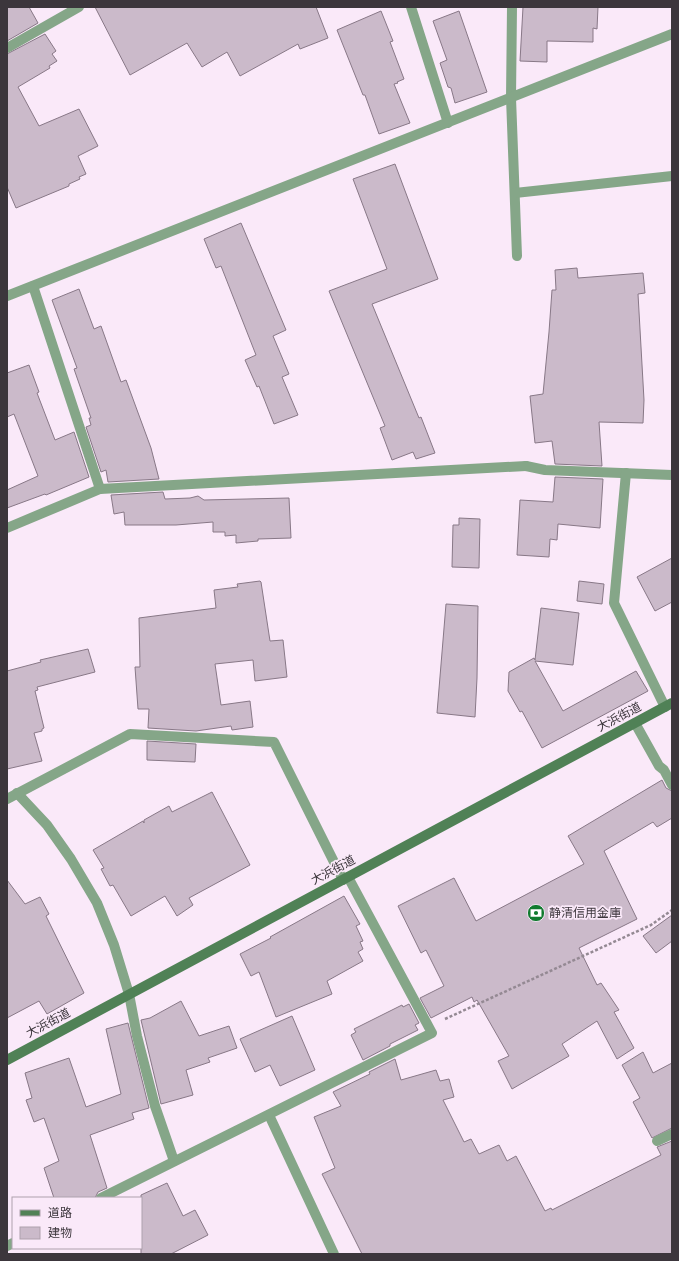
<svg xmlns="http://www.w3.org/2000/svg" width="679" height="1261" viewBox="0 0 679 1261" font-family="'Public Sans','Noto Sans JP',sans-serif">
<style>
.building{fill:#cbbaca;stroke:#887887}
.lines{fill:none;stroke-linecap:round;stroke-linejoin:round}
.path{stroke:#948993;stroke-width:2.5;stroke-dasharray:3 2;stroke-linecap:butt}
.lane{stroke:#85a688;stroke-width:10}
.street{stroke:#85a688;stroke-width:10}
.secondary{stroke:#508156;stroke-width:10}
.labels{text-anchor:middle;stroke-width:3.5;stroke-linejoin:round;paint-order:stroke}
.street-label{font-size:12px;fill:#3c363c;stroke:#fae9f9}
.poi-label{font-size:12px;fill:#3c363c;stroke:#fae9f9;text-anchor:start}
</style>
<rect width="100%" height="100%" fill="#fae9f9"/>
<g class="building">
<polygon points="7,7 29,7 38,23 7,41"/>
<polygon points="95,7 316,7 328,38 300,49 298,44 240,76 227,52 202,67 187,43 130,75"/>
<polygon points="523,7 598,7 597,29 593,28 593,42 547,41 547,62 520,61"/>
<polygon points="381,11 393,41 390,42 404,79 397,82 398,83 394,84 410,123 379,134 365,95 363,95 337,30"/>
<polygon points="459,11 487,92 455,103 451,88 448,87 440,63 447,60 433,21"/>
<polygon points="45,34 56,51 52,54 57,61 49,66 50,68 18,87 39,126 79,109 98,146 78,156 86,174 79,177 80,179 69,184 69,186 16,208 7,187 7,54"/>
<polygon points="395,164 438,279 372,304 419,418 421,417 435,453 416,459 413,452 392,460 380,428 385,426 329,291 387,269 353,179"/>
<polygon points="241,223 286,330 273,336 289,374 282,377 298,415 274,424 259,386 257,387 245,360 256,355 221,266 216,268 204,239"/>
<polygon points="577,268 578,278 643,273 645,293 638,294 644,400 643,423 599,422 602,466 555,464 552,441 535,443 530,396 543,394 549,332 552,290 556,290 555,270"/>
<polygon points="79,289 94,329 101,326 121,382 126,380 151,448 159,479 108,482 106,470 101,472 86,427 91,425 89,418 91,418 74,369 77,368 52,300"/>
<polygon points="29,365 39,392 37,393 55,440 74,432 89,477 46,495 45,494 7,508 7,490 38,476 14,414 7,417 7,373"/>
<polygon points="555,477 603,479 600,528 558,524 557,540 550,539 549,557 517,555 520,500 553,502"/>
<polygon points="163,492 165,499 190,498 198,496 204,500 289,498 291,538 258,539 258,541 236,543 236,535 225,536 225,532 213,532 213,522 176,525 125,525 124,512 114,514 111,495"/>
<polygon points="459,518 480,519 479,568 452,567 453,525 459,525"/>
<polygon points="672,558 672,602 655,611 637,577"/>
<polygon points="260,581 261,582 270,641 283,640 287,677 255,681 253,660 215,664 221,705 250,701 253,727 232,730 231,726 196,731 148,728 149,709 138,709 135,667 140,667 139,618 216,608 214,590 238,587 237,584"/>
<polygon points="579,581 604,584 602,604 577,601"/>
<polygon points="446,604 478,606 477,678 475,717 437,713"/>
<polygon points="541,608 579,613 573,665 535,661 563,711 636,671 648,691 542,748 522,711 520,712 508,691 509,672 534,658 535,660"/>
<polygon points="88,649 95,672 37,687 38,690 35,691 44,728 42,729 42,731 34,733 42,761 7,769 7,671 41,662 40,660"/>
<polygon points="147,741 196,744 195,762 147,760"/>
<polygon points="662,780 666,788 672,791 672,818 657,827 653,822 604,851 637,919 579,948 597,985 601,983 619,1010 614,1012 634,1048 617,1059 597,1021 562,1044 569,1056 512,1089 498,1061 509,1056 477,1000 474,1002 472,997 431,1018 420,998 444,986 426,950 421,953 398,906 454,878 476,921 584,864 568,836"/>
<polygon points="212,792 250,865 189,898 193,905 177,916 165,896 131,916 113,885 110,886 101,869 104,868 93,850 143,821 144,823 144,820 169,806 172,812"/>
<polygon points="7,880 25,904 40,897 49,914 46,916 84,993 47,1014 39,1001 7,1018"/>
<polygon points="344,896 360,924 356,926 363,941 360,942 363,949 358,952 363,961 327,981 332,994 276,1017 259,972 251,976 240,954 271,938 270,937"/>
<polygon points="672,915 672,941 656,953 643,936"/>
<polygon points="181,1001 199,1036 229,1026 237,1048 208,1058 210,1062 186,1070 193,1095 161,1104 141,1020 150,1018"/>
<polygon points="409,1004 419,1023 415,1025 418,1030 390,1044 390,1046 363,1060 351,1035 356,1032 354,1029 402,1005 403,1007"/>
<polygon points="292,1016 315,1070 280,1086 270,1065 255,1072 240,1039"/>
<polygon points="128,1023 149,1108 132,1113 134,1119 90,1135 107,1188 98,1192 95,1198 54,1198 44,1168 59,1161 44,1118 34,1122 26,1100 32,1098 25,1073 69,1058 86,1107 121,1094 106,1029"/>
<polygon points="643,1052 653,1073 672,1063 672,1128 652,1138 633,1102 640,1098 622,1065"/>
<polygon points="395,1059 401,1080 436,1070 440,1081 449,1079 454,1097 443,1100 464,1142 471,1139 479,1154 499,1145 507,1161 516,1156 545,1211 551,1208 552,1210 661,1155 657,1147 672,1141 672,1254 362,1254 322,1174 335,1168 314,1117 341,1106 333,1092 370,1074 369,1072"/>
<polygon points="167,1183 183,1216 195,1210 208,1235 171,1254 141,1254 141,1195"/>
</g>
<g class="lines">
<polyline class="path" points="445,1019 651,925 672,910"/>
<polyline class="lane" points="526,466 545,470 672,475"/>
<g class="street">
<polyline points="411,7 448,123"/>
<polyline points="512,7 511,98 517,256"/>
<polyline points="7,48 79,7"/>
<polyline points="515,193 672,176"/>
<polyline points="33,286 100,489"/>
<polyline points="7,296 672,34"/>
<polyline points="626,473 614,603 665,707"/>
<polyline points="7,528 100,489 526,466"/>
<polyline points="635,723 659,766 664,770 672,785"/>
<polyline points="17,793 47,825 71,859 97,903 114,945 129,994 137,1036 155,1106 174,1161"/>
<polyline points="7,799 130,734 274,742 343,880"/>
<polyline points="269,1115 334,1254"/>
<polyline points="657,1141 672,1134"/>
<polyline points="101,1198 432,1033 348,877"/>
<polyline points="7,1246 13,1243"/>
</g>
<polyline class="secondary" points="7,1060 672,703"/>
</g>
<defs>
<symbol id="bank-disc" viewBox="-11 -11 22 22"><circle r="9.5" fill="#117b2f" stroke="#fae9f9"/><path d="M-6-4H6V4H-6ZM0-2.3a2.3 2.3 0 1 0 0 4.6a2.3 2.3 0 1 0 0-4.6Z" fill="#fff"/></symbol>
</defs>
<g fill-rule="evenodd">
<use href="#bank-disc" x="526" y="903" width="20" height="20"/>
</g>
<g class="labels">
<g class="street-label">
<text transform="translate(619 717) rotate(-28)" y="4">大浜街道</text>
<text transform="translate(333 870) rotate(-28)" y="4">大浜街道</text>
<text transform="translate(48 1023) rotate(-28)" y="4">大浜街道</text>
</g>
<g class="poi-label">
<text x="549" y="917">静清信用金庫</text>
</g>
</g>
<rect width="679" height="1261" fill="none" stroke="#3c363c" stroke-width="16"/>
<rect x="12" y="1197" width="130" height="52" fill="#fae9f9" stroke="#aea1ad"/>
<rect x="20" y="1210" width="20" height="6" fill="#508156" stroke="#aea1ad"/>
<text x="48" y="1217" font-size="12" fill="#3c363c">道路</text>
<rect x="20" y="1227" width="20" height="12" fill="#cbbaca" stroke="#aea1ad"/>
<text x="48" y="1237" font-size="12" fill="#3c363c">建物</text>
</svg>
